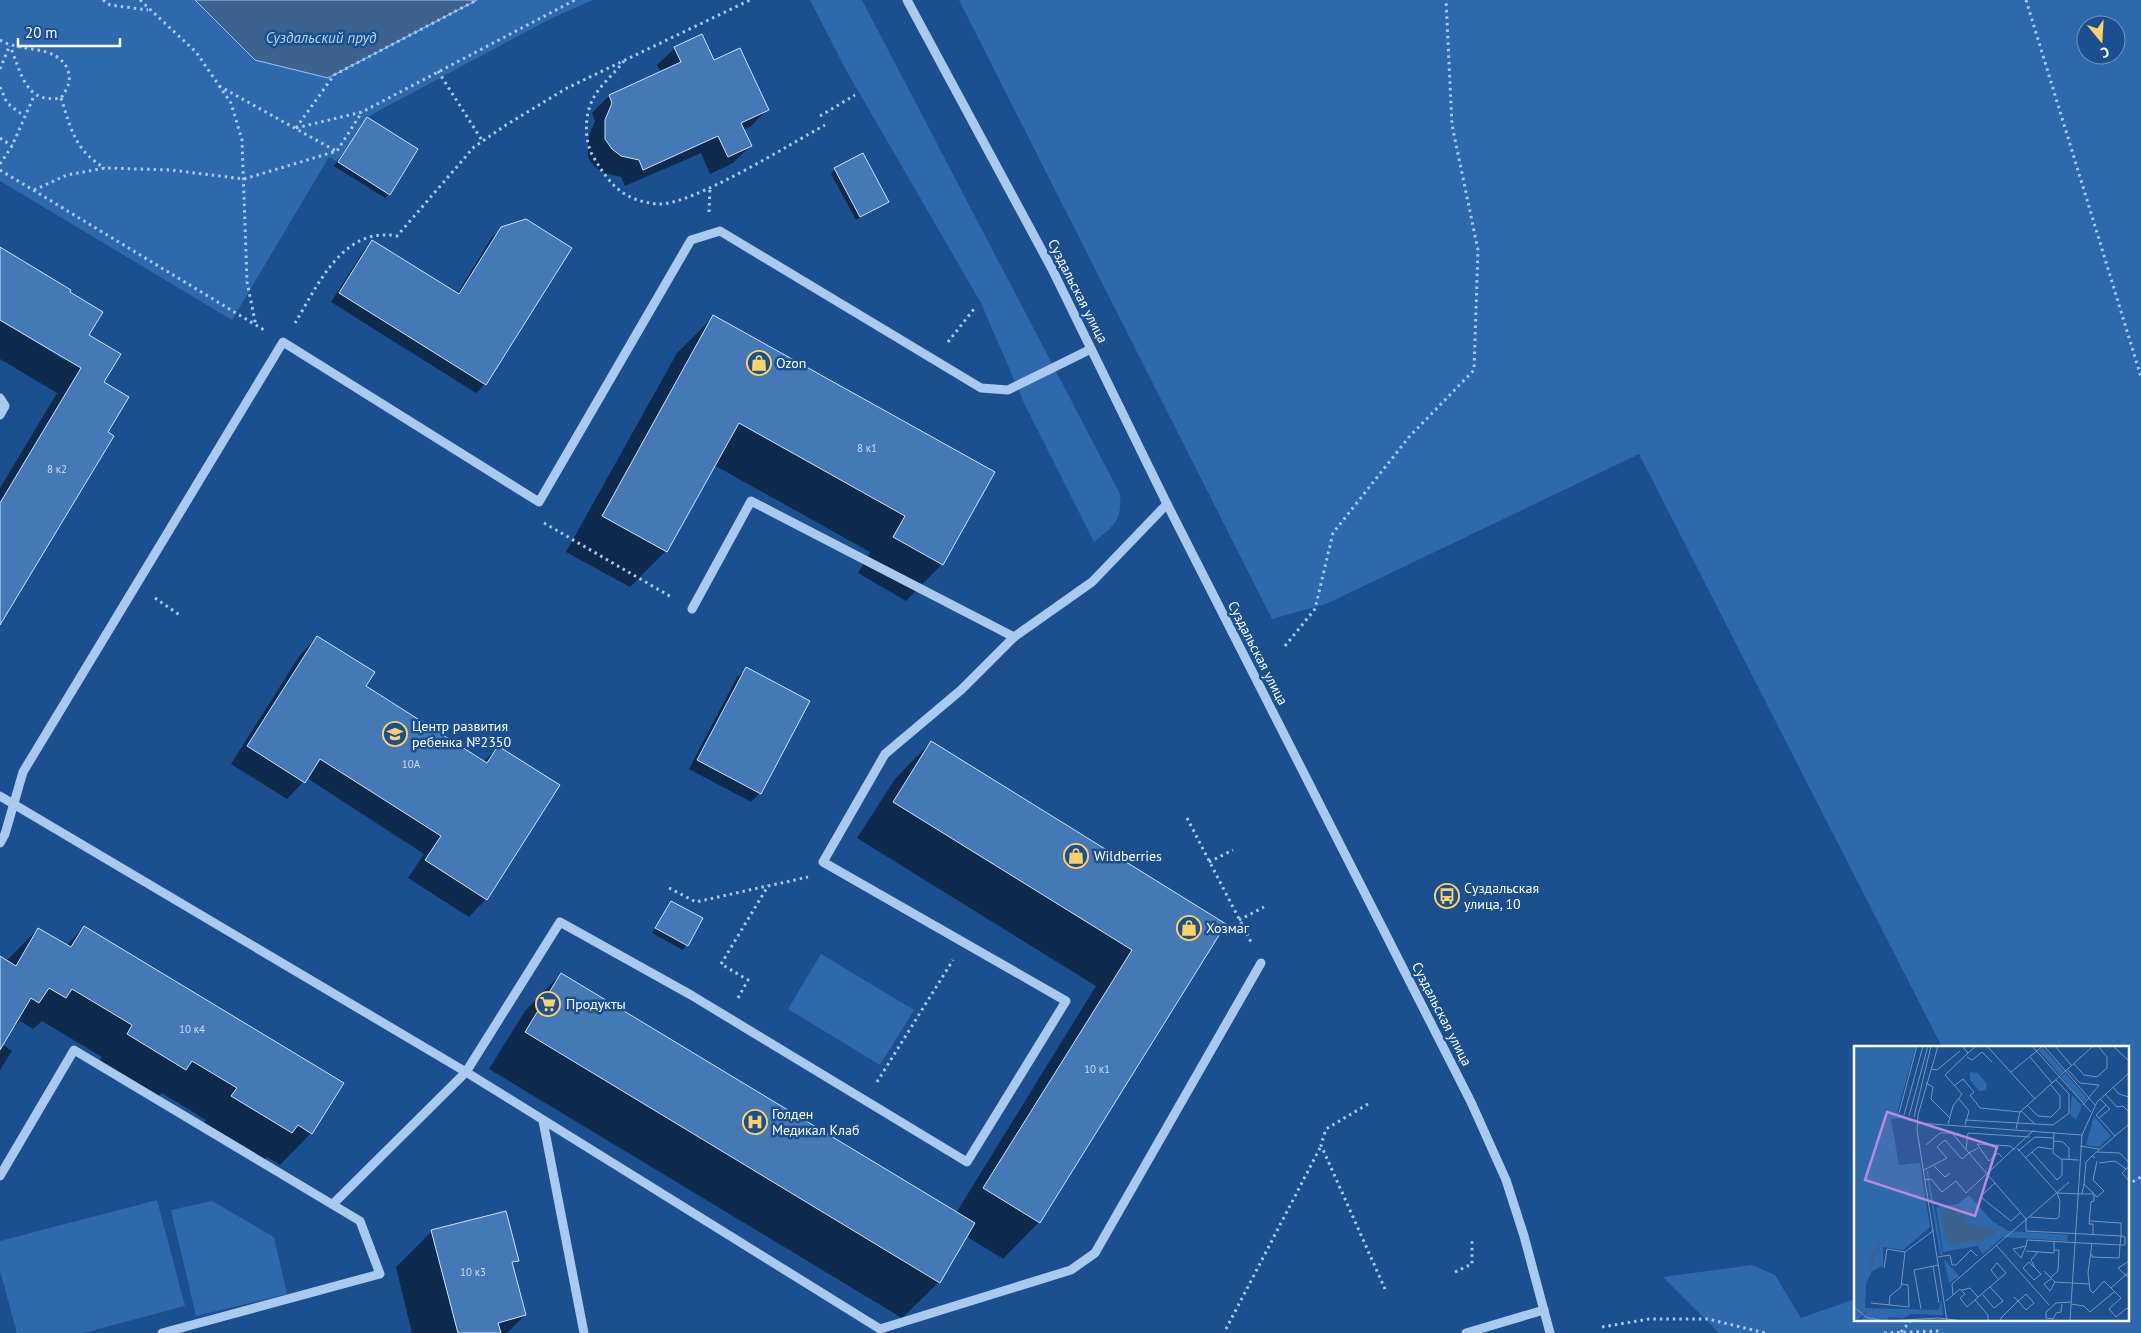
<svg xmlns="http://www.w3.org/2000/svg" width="2141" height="1333" viewBox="0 0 2141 1333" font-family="'PT Sans',sans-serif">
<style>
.green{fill:#2e69ad;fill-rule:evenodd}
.water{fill:#3c6290;stroke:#9cc4f0}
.shadow{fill:#0007}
.building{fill:#4478b7;stroke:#cfe3fa}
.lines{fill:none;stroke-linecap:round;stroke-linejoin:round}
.path{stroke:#a9c9ee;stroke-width:3;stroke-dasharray:2.5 4;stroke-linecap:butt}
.minor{stroke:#a9c9ee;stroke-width:9}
.labels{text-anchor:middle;stroke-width:5;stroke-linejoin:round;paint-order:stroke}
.number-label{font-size:11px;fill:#d0dded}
.street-label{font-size:14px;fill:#fff;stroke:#1b4f8f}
.poi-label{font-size:14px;fill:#fff;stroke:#1b4f8f;text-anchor:start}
.water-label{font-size:15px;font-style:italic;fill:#b5d3f5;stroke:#1b4f8f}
.inset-river{fill:none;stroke:#3c6290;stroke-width:2.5}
.inset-road{fill:none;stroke:#7695bc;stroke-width:1}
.view{fill:#b68bdc;fill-opacity:0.15;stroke:#b68bdc;stroke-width:2.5}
.inset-edge{fill:none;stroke:#fff;stroke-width:2.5}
</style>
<rect width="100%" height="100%" fill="#1b4f8f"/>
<g class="green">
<polygon points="0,0 593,0 552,18 367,117 338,162 329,157 232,320 0,181"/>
<path d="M 810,0 L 862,0 L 1120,494 C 1122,522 1114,525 1094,542 L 1025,405 L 981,303 L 846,70 Z"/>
<path d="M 959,0 L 2141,0 L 2141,1333 L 1719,1333 L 1663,1277 L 1752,1265 L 1775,1275 L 1801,1318 L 1855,1299 L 1855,1319 L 2127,1319 L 2127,1047 L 1942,1047 L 1639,454 L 1326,604 L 1272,619 ZM 2086,25 L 2116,25 L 2116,55 L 2086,55 Z"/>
<polygon points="821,954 914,1010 880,1065 788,1009"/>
<polygon points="157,1200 185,1306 83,1333 17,1333 0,1271 0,1241"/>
<polygon points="212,1201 274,1237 287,1294 196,1316 171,1210"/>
</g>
<polygon class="water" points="195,0 477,0 328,78 255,60"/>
<g class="shadow">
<polygon points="675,48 713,62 767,110 750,127 743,130 750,146 733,163 710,174 701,153 625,186 621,177 604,173 594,166 588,157 588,138 595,121 592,113 609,96 661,72 657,65"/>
<polygon points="367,118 389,194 385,198 334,166"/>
<polygon points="835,169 888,202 856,220 831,174"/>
<polygon points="502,228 485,384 476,393 331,302 364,250 372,241 457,294 492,237"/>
<polygon points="0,248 68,293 87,336 102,383 107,433 0,623 0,488 57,393 0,359 0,321 65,360 67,358 0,318"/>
<polygon points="713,317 994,472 942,564 906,601 858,573 870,552 714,465 666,551 630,587 566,552 677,353"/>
<polygon points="317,637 365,687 483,762 498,748 486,899 469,917 408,878 424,854 307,778 287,799 231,764 300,655"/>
<polygon points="746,669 760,793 751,802 689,769 737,677"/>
<polygon points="931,742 1225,924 1039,1222 1003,1259 966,1236 939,1282 902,1318 489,1069 525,1011 561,974 956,1213 1096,986 857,838 895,779"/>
<polygon points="671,902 701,919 683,950 652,933"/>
<polygon points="84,927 311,1133 280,1165 267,1157 260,1164 201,1128 206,1120 162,1093 154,1100 96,1065 102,1057 42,1021 33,1029 20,1021 10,1031 2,1044 12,1051 0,1070 0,958 6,961 38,929 66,946"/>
<polygon points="432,1231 517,1260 512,1265 525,1315 507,1333 412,1333 396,1267"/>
</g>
<g class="building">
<polygon points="702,34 714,60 740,48 769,110 741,123 752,146 728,157 718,136 643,170 639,160 621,156 612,149 605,139 605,120 612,103 609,95 681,62 674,47"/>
<polygon points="367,117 418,149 390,195 338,162"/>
<polygon points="863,153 889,202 860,217 834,168"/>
<polygon points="526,219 572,248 486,385 339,293 372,240 459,294 501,227"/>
<polygon points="0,247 71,290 70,292 103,312 89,335 121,354 104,382 129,397 108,432 114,436 0,625 0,503 81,368 0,320"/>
<polygon points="713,315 995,472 943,565 893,537 905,516 739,423 667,552 602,516"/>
<polygon points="317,636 375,672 366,686 487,763 498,746 560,785 487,900 425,860 441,836 320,759 305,783 247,746"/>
<polygon points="746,667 810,701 761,794 697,760"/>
<polygon points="931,741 1226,924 1040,1223 983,1188 1132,950 893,802"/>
<polygon points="671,901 703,918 688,946 655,928"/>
<polygon points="84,926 344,1083 312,1134 298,1125 292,1133 231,1096 237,1088 192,1061 186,1070 127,1034 132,1025 72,989 66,998 49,988 39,1003 31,998 0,1050 0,956 16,966 38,928 71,947"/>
<polygon points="561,973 975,1223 940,1283 525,1032"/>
<polygon points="506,1211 519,1261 512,1262 526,1315 498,1323 501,1333 458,1333 431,1230"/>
</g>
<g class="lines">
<g class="path">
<polyline points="103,0 110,5 148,10"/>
<polyline points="140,0 196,52 231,103 242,140 247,282 256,326"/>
<polyline points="2026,0 2141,377"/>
<path d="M 0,40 C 21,53 55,44 67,68 C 72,80 68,88 61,98 C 25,104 22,74 10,46"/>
<path d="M 624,61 C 615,73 599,86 593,99 C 584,116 584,142 594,158 C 610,185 624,201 658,204 C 691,206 792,143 825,125"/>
<polyline points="0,69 9,47"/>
<polyline points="438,71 483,142"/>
<polyline points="219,86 336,151"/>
<polyline points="0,87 7,103 24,116"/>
<path d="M 61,98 C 71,129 75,151 105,168"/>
<polyline points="820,116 855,95"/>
<polyline points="296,128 362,112 575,0"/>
<polyline points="296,128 334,75 477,0"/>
<polyline points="0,138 12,146"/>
<polyline points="0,164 12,146 34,96"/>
<polyline points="0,170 264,330"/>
<polyline points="34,190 67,175 105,168 171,170 244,179 337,151 362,112"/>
<polyline points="709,212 710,187"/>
<path d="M 295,323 C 318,285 343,226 397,236 L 474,147 L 506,125 L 567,88 L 750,0"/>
<polyline points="948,342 974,309"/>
<polyline points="544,523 673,598"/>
<polyline points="155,598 181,616"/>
<polyline points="1285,646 1315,609 1333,533 1409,437 1474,370 1478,250 1452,125 1446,0"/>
<polyline points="1187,818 1252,944"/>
<polyline points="1209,862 1233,850"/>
<polyline points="669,888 696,902 767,886"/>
<polyline points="1239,920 1264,907"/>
<polyline points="738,998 748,980 721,964 768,886 808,877"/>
<polyline points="877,1082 953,960"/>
<polyline points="1368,1104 1326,1129 1321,1145 1385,1289"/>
<polyline points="2127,1185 2141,1177"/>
<polyline points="1455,1272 1472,1264 1472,1238"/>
<polyline points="1602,1327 1649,1319 1708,1319 1765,1333"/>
<polyline points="1226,1329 1321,1146"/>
<polyline points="1901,1332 1912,1319"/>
<polyline points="1884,1333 1940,1331 1942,1333"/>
</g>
<g class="minor">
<polyline points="907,0 1052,269 1167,504 1471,1102 1506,1180 1524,1236 1550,1333"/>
<polyline points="0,398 5,406 0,415"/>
<polyline points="1167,504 1092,582 1014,637 961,690 885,754 823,862 1066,1001 967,1162 691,995 560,922 466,1072 880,1329 1071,1270 1095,1253 1261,963"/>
<polyline points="692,609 751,501 1014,637"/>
<polyline points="0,796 466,1072 333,1204"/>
<polyline points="0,843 5,834 23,772 283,342 539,502 691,240 720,231 981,388 1008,390 1091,349"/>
<polyline points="543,1121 584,1333"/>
<polyline points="0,1176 74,1050 360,1221 380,1274 162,1333"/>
<polyline points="1466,1333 1544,1310"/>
</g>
</g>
<defs>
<symbol id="shop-ring" viewBox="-11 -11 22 22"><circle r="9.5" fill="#1b4f8f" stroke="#ffd166" stroke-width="1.5"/><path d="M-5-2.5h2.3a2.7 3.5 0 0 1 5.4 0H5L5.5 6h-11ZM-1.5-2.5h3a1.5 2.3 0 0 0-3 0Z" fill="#ffd166"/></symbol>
<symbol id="school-ring" viewBox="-11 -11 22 22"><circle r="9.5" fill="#1b4f8f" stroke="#ffd166" stroke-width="1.5"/><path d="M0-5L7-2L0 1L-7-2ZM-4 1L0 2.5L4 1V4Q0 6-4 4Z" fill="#ffd166"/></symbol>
<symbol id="bus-ring" viewBox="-11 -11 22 22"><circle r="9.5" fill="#1b4f8f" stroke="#ffd166" stroke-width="1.5"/><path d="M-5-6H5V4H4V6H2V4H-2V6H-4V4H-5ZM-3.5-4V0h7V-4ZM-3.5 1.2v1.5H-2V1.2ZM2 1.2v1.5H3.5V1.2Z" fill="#ffd166"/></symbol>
<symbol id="supermarket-ring" viewBox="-11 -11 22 22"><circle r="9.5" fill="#1b4f8f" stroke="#ffd166" stroke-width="1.5"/><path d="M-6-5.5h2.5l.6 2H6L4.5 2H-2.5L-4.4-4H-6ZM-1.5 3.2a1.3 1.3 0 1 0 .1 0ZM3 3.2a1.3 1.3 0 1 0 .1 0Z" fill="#ffd166"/></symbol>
<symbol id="hospital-ring" viewBox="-11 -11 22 22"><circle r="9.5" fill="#1b4f8f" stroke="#ffd166" stroke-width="1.5"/><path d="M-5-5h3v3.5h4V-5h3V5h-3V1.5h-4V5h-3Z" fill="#ffd166"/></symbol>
</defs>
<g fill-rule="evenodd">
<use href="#shop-ring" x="745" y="349" width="28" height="28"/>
<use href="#school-ring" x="381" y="720" width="28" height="28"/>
<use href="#shop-ring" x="1062" y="842" width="28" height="28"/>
<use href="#bus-ring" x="1433" y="882" width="28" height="28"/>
<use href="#shop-ring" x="1175" y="914" width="28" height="28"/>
<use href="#supermarket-ring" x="534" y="990" width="28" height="28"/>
<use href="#hospital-ring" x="741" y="1108" width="28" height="28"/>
</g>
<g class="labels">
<g class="number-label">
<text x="867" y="452">8 к1</text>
<text x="57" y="473">8 к2</text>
<text x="411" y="768">10А</text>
<text x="192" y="1033">10 к4</text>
<text x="1097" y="1073">10 к1</text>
<text x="473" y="1276">10 к3</text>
</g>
<g class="street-label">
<text transform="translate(1078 291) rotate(63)" y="5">Суздальская улица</text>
<text transform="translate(1258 653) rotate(63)" y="5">Суздальская улица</text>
<text transform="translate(1442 1014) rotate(63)" y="5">Суздальская улица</text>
</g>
<g class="poi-label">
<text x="776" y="368">Ozon</text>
<text x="412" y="731">Центр развития<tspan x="412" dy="16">ребенка №2350</tspan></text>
<text x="1094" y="861">Wildberries</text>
<text x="1464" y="893">Суздальская<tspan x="1464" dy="16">улица, 10</tspan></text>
<text x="1206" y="933">Хозмаг</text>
<text x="566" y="1009">Продукты</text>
<text x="772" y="1119">Голден<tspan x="772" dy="16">Медикал Клаб</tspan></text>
</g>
<g class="water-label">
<text x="321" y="43">Суздальский пруд</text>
</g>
</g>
<g transform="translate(1854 1046)">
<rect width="275" height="275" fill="#1b4f8f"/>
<path d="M 0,0 L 62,0 L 43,67 L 54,71 L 57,77 L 50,72 L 37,73 L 45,119 L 66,117 L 76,181 L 49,204 L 29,201 L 29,220 L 18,225 L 12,238 L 11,262 L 84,264 L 88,255 L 89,269 L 57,268 L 49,272 L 35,271 L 33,275 L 0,275 L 7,275 L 13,264 L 5,273 L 0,273 ZM 189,2 L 210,25 L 206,29 L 185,5 ZM 116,26 L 124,27 L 133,38 L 132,44 L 125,45 L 116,34 ZM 211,27 L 233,52 L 229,57 L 207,31 ZM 218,49 L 228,60 L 222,74 L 216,68 ZM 240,70 L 257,90 L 245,101 L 232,99 ZM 74,124 L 76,138 L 89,210 L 86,208 L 72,126 ZM 115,149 L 136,173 L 154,185 L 214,189 L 213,195 L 149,191 L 129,208 L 123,200 L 89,206 L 82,161 L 104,158 ZM 90,213 L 105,230 L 95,237 Z" fill="#2e69ad"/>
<path d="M 106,160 L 114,177 L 141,184 L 140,190 L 127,195 L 96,198 L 91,191 L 86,164 Z" fill="#3c6290"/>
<path class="inset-river" d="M 16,223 L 20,207 L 31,193"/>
<path class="inset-road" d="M 84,0 L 64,69 L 63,84 L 93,275M 112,0 L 110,2 L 114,7 L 122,0M 133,0 L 181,53M 178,0 L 237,66M 190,0 L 241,59M 201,0 L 218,20M 259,0 L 275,15M 113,11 L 118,14 L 128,6 L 138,16M 176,11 L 198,37M 220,18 L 230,29 L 243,31 L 253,22 L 253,11 L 244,0M 77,23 L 83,24 L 106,5M 214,24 L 226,37 L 245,39M 157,26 L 189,0M 72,37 L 79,41 L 77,53 L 96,72M 100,40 L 109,33 L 120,46 L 116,49 L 126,62 L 166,66M 259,41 L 265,48 L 275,51M 251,48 L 263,61 L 269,60 L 275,66M 105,53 L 115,65 L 111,79M 173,59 L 184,70 L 197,71 L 206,62 L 206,50 L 197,39M 229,59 L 245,39M 252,59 L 242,69 L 261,90M 167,65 L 181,78M 45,67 L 63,0M 50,69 L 69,0M 55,70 L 74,0M 60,71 L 77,0M 245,72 L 256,63 L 246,53M 111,74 L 199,79 L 215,67 L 215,48 L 202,34M 64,77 L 228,89M 94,78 L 99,60 L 108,48 L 91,29 L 114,7M 162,83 L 166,66 L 238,1M 200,86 L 199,107 L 207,113 L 225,114M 200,95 L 209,96 L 215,102 L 215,114M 226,100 L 245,103M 124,102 L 115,107 L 172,173 L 172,185 L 267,190 L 266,199 L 173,194 L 172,200 L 159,203 L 167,212 L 172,200M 163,102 L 203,147M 112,103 L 114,87 L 176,91M 164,105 L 181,91 L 200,92M 178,106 L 203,134 L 208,129 L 208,113M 243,106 L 266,107 L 275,117M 238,110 L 232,116 L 230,138 L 240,148M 148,111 L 144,107 L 135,115 L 123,98 L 156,100 L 161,104M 171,112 L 184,101 L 198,103M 241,112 L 238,110 L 275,78M 245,117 L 261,115 L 272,123 L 275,121M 80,120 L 91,131 L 96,127M 272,123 L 268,127 L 275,135M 70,124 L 93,112 L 83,101 L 91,94 L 108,113 L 115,107 L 98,87 L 86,87 L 72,99M 71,134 L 77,133 L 88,146 L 102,135 L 112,147 L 180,84M 141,137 L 128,149 L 128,152 L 157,175 L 167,166M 230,138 L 228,148 L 239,148M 176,171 L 202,173 L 205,171 L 206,155 L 203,147 L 228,148M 236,175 L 267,177 L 267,190 L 271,191 L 271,199 L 266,199 L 265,212 L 238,211 L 238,208M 239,189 L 239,178 L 235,178 L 237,156 L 240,155 L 240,148 L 243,151 L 250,145 L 239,134 L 243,115M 238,197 L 234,227 L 236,244 L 239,247 L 250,235 L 267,252 L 255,263 L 262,271 L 273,262 L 275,264M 142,199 L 195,259M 172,205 L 200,207 L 200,195M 84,211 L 96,209 L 98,219 L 102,219 L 117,204 L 123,210M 275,215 L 264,222 L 275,232M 175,216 L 187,228 L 180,234 L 169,222 ZM 79,220 L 85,257M 30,222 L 33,203 L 51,206M 181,222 L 177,214 L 184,206M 190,225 L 201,236 L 235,238M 197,231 L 204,225 L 205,204 L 200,204M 198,232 L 190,238 L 196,245 L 201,236M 136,241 L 152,227 L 143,217 L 137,224 L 144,233M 257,242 L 275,226M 108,244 L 116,242 L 124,251M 128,248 L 140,262 L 149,255 L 136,241 L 132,244 L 121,254 L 134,269 L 134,275M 99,249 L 98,238 L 215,136M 92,255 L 106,243 L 111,248 L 106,252 L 113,261 L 121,254M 17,257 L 55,261 L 54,239 L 48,238M 208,258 L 207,266 L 202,267 L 199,273 L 192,272 L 192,266 L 202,257 L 217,256M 217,258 L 230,260 L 236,266 L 260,246M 35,259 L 36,250 L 47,241 L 51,206 L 80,184M 0,261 L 12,271 L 29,275M 67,263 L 60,224 L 85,219M 33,275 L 84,272 L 110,275M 147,275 L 147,272 L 164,255 L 172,248 L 180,257 L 172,264 L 164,255 L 160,251M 216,275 L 228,89 L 243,56 L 275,27"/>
<path class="view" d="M 33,66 L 143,101 L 121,170 L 11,134 Z"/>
<rect width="275" height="275" class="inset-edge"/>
</g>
<g transform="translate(2101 40) rotate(162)"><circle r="24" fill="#1b4f8f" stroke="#7695bc"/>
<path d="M0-4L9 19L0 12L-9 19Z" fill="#ffd166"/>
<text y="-8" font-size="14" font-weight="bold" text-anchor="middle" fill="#ffffff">С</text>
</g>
<path d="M18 38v8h102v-8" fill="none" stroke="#ffffff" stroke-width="2.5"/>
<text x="25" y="38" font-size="15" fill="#ffffff" stroke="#1b4f8f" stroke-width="4" paint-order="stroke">20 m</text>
</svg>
